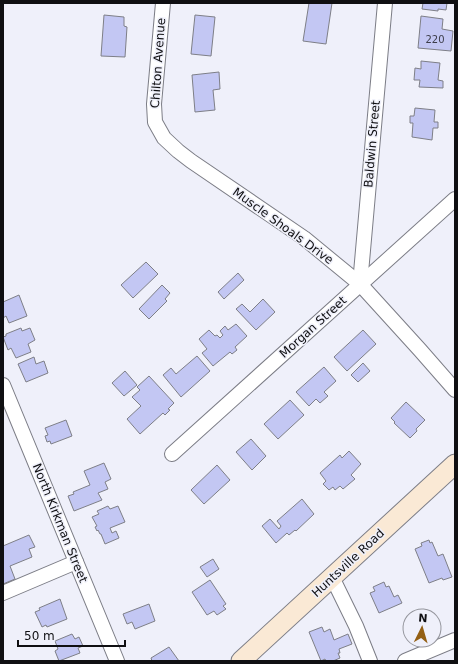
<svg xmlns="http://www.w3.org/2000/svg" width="458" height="664" viewBox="0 0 458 664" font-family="'DejaVu Sans',sans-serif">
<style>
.building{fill:#c3c7f3;stroke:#7e7f87}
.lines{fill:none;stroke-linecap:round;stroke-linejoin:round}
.street-casing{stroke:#7c7d86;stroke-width:16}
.secondary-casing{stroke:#7c7d86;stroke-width:21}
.street{stroke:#fff;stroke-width:14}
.secondary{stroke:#fae9d5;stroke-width:19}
.labels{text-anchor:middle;stroke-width:3;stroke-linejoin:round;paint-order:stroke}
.number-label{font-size:10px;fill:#3c3d4a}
.street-label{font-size:12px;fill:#0f0f12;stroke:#eff0fa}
</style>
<rect width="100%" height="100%" fill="#eff0fa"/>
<g class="building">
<polygon points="309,3 332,3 326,44 303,41"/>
<polygon points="423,3 447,3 446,10 438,9 438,11 422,9"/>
<polygon points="104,15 124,17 124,26 127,27 125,57 101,56"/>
<polygon points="195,15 215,17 211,56 191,54"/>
<polygon points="421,16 443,19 442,29 453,31 451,51 418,48"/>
<polygon points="421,61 440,63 438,80 443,81 443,88 419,87 420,80 414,80 415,68 421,69"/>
<polygon points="219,72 220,89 213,90 215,110 195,112 192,75"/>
<polygon points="415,108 435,110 434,122 438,122 438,128 433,128 432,140 412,137 413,123 410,123 410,116 414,116"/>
<polygon points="146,262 158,274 133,298 121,285"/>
<polygon points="238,273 244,280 224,299 218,292"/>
<polygon points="162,285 170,293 165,299 167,301 149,319 139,309"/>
<polygon points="19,295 27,316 9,323 6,316 3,318 3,302"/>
<polygon points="263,299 275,312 256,330 236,309 242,304 250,312"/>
<polygon points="236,324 247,336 235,347 237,350 232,354 230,352 213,366 202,353 207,349 199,339 209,330 215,336 217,335 220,338 223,335 220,331 225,326 228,330"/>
<polygon points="21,328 22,331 30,328 35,340 28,344 31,352 16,358 11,348 8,350 3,337 6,336 6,334"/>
<polygon points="363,330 376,344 347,371 334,357"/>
<polygon points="197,356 210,371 181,397 163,375 171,368 176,374"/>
<polygon points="34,357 36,364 44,361 48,373 26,382 18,364"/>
<polygon points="363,363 370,371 358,382 351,375"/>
<polygon points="324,367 336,381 324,392 328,396 320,403 316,399 309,406 296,392"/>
<polygon points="125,371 137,385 124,396 112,383"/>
<polygon points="149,376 174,403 168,409 170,410 165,415 163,413 140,434 127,419 141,406 132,397 140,390 137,387"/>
<polygon points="290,400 304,415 278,439 264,424"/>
<polygon points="406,402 425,420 416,429 417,431 410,438 394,423 395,422 391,418"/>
<polygon points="66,420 72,436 51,444 50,441 47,442 45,436 48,435 45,428"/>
<polygon points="251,439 266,456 252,470 236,452"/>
<polygon points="349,451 361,464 351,475 355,479 343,489 340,486 335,490 333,487 329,490 323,484 326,481 320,473 340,455 342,458"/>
<polygon points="104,463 111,479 105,482 108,489 98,493 102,500 74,511 68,496 74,494 73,492 90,485 84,471"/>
<polygon points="217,465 230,480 204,504 191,490"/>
<polygon points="302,499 314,514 296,531 295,530 289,535 287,533 276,543 262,526 270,519 279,529 281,526 277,521"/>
<polygon points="108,506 110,509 118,506 125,522 110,528 112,533 116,531 119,538 105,544 101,534 100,534 98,530 97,531 95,527 97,526 92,517 99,514 97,511"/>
<polygon points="29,535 35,547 29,549 32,557 10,566 15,579 3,584 3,546"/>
<polygon points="429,540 430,543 432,542 438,556 443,554 452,577 443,580 442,578 429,583 415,549 422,546 421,543"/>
<polygon points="213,559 219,569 207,577 200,567"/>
<polygon points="210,580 226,604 223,606 226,609 217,615 214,611 207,615 192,592"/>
<polygon points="384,582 386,587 389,586 394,597 398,595 402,603 379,613 370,593 375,591 373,587"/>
<polygon points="60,599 67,619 47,627 46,625 42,627 35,612 40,610 39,608"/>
<polygon points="149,604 155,621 135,629 132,622 127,624 123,614"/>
<polygon points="322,627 324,632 330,629 334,640 348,634 352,644 339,649 340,653 338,653 340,658 333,661 326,661 325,659 321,661 309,632"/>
<polygon points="72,634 75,639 79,637 83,646 78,648 80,653 59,661 55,651 58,649 55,641"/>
<polygon points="169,647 179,661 152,661 151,658"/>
</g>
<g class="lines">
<defs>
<g id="street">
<polyline points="163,3 154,104 155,122 164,138 178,151 191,161 304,238 360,284 420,350 455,390"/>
<polyline points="360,284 385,3"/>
<polyline points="3,385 117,661"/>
<polyline points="172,454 455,199"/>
<polyline points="332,577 356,626 370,661"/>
<polyline points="3,593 76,562"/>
<polyline points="405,661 455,640"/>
</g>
<polyline id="secondary" points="241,661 455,464"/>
</defs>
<use href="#street" class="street-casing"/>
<use href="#secondary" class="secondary-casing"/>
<use href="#street" class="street"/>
<use href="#secondary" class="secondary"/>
</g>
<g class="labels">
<g class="number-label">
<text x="435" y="43">220</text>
</g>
<g class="street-label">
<text transform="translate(158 63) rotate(-86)" y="4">Chilton Avenue</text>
<text transform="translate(372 144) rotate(-85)" y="4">Baldwin Street</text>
<text transform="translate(283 226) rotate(36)" y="4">Muscle Shoals Drive</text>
<text transform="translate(313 327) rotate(-42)" y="4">Morgan Street</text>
<text transform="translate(60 523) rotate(68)" y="4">North Kirkman Street</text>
<text transform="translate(348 563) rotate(-43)" y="4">Huntsville Road</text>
</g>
</g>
<rect width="458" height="664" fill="none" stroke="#0f0f12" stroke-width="8"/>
<g transform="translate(422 628) rotate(5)"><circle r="19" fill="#eff0fa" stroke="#95969d"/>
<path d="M0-3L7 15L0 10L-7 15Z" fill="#935f13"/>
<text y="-6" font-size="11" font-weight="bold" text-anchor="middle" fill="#0f0f12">N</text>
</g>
<path d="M18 640v6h107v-6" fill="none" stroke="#0f0f12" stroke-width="2"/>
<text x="24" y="640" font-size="12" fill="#0f0f12" stroke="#eff0fa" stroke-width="3" paint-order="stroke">50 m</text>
</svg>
